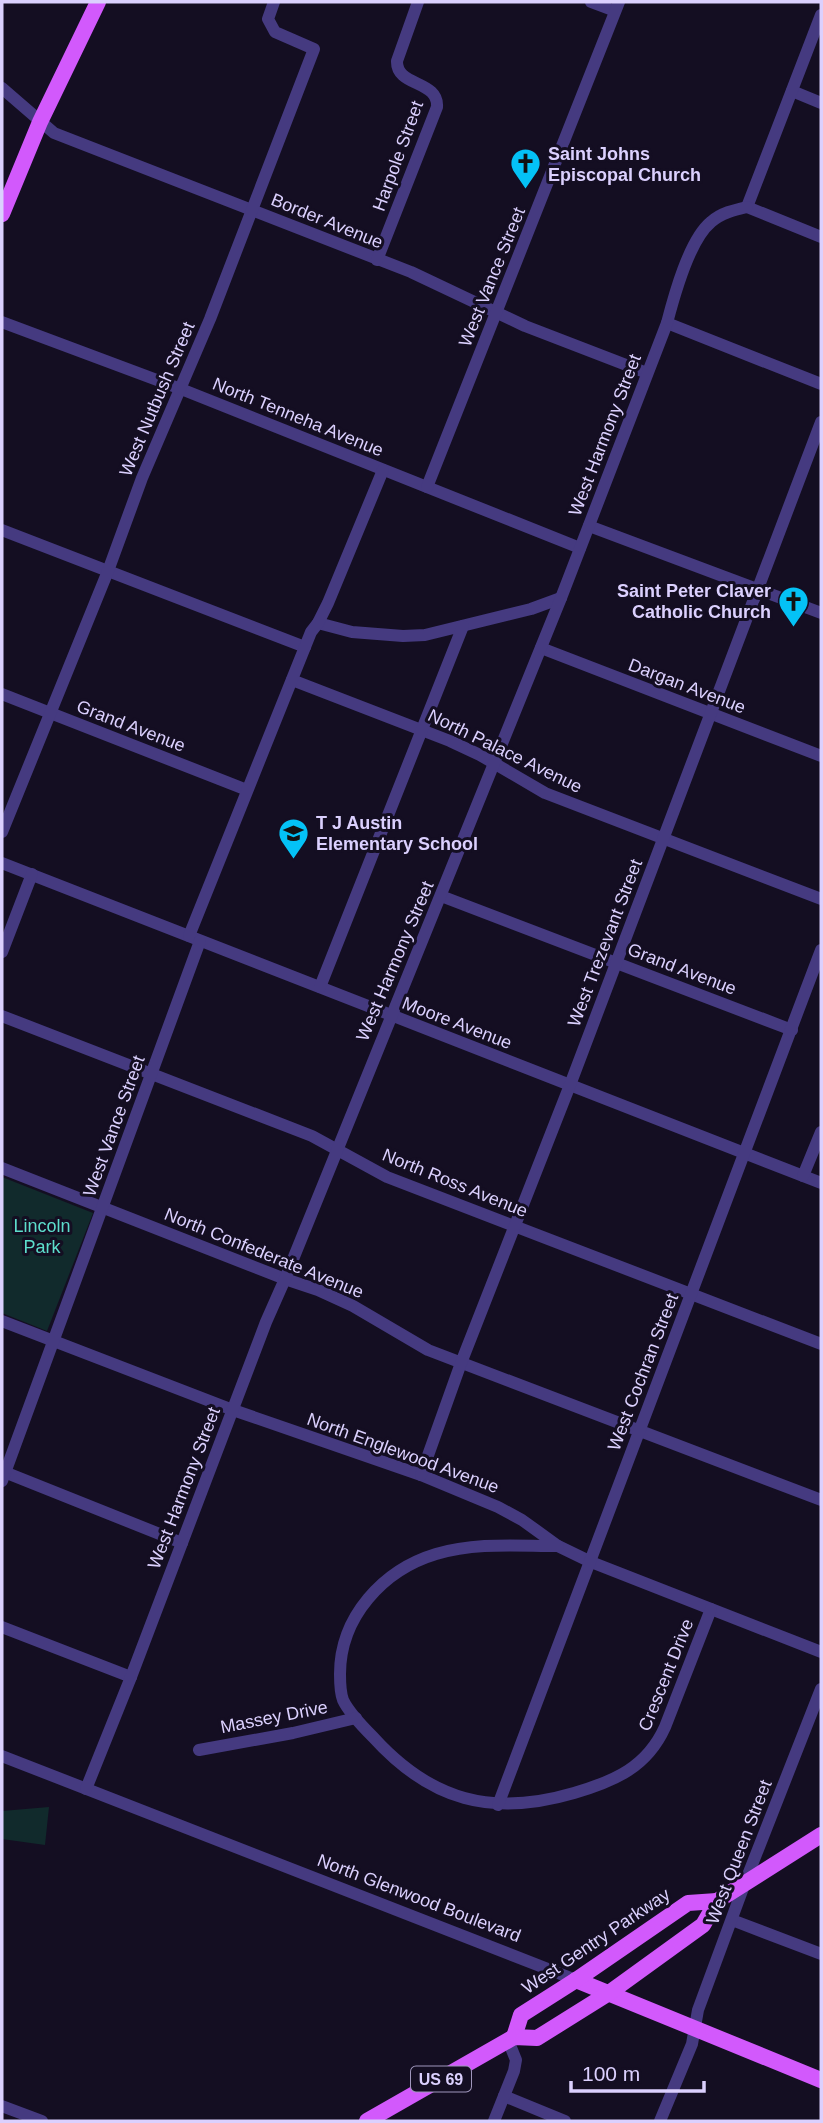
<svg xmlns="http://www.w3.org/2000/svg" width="823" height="2123" viewBox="0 0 823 2123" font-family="Arial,sans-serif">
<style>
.green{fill:#112a2c}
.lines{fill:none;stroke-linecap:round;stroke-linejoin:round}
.minor{stroke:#453a80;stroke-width:12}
.major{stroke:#d259fc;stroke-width:16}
.labels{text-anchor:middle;stroke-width:6;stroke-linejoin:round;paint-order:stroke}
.shield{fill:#140e22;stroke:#9f96bc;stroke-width:2}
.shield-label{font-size:16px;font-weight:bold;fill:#dbd0fe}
.poi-label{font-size:18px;font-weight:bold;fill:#dbd0fe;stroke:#140e22;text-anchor:start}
.street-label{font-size:18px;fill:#dbd0fe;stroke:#140e22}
.park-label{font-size:18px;fill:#5dddcc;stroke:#140e22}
</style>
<rect width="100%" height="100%" fill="#140e22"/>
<g class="green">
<polygon points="2,1177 93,1213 47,1331 2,1313"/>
<polygon points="49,1807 45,1845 2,1839 2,1811"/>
</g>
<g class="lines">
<g class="minor">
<polyline points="591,2 615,11"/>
<polyline points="2,88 54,133 411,272 525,326 647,373"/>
<polyline points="792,91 821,103"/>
<polyline points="747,207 821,15"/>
<polyline points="747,207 821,237"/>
<path d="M 377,260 L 437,107 C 439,80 396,87 397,61 L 418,2"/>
<polyline points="2,322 181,389 580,548"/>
<polyline points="667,323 821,384"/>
<polyline points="427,487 619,2"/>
<polyline points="589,526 821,613"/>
<polyline points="2,530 305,647"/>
<polyline points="318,623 352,632 403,636 425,635 531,609 561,598"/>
<polyline points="541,648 821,756"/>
<polyline points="292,680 450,741 480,755 545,793 821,899"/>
<polyline points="2,694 247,790"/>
<polyline points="2,832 108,571 142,478 210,319 314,49 275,32 268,19 274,2"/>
<polyline points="2,863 821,1183"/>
<polyline points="441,896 792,1030"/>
<polyline points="189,936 311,632 318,623 328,603 383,470"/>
<polyline points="2,952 32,874"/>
<polyline points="320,987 463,626"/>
<polyline points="2,1016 312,1136 387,1177 821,1344"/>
<polyline points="2,1168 285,1279 318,1290 353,1306 428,1350 821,1500"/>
<polyline points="803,1176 821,1132"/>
<polyline points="2,1321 233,1410 421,1475 498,1507 522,1520 558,1546 591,1562 821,1652"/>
<polyline points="2,1471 182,1543"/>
<polyline points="421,1475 461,1363 570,1085 821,422"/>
<polyline points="2,1481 200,941"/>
<path d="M 558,1546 C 517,1546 476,1542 436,1554 C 383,1570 340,1617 340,1674 C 340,1682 340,1692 343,1700 C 349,1713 363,1727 373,1737 C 431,1801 492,1817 574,1793 C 615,1781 647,1767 665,1727 L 711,1609"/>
<polyline points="2,1627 131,1677"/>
<polyline points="199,1750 293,1733 356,1718"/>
<polyline points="2,1756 576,1980"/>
<path d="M 86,1789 L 131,1677 L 266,1322 L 285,1279 L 561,598 L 667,323 C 674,296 689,240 711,222 C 721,213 734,210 747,207"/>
<polyline points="498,1805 821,950"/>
<polyline points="732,1920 821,1954"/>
<polyline points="504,2096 565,2121"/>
<polyline points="2,2106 42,2121"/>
<polyline points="494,2121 514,2071 516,2060 508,2040"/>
<polyline points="660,2121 692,2044 698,2010 746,1880 821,1689"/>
</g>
<g class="major">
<polyline points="2,214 40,122 98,2"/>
<polyline points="576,1980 821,2080"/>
<polyline points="514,2037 521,2015 576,1980 688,1903 717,1901"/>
<polyline points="367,2121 514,2037 537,2038 609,1993 703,1925 717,1901 821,1835"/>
</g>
</g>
<defs>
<symbol id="church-pin" viewBox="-11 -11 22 30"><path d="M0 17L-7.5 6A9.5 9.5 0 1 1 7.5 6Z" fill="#04c2f6" stroke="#140e22"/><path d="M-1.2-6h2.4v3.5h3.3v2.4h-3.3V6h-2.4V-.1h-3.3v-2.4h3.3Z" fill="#111"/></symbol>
<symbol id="school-pin" viewBox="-11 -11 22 30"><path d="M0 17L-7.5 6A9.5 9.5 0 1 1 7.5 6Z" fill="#04c2f6" stroke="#140e22"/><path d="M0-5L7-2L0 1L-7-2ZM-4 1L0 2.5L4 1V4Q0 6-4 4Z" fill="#111"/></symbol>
</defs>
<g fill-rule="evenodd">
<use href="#church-pin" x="508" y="146" width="35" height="47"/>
<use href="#church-pin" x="776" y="584" width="35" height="47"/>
<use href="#school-pin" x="276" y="816" width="35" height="47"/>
</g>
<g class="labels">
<rect class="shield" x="411" y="2066.5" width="60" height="25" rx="5"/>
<g class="shield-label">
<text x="441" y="2085">US 69</text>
</g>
<g class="poi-label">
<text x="548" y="160">Saint Johns<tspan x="548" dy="21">Episcopal Church</tspan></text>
<text x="771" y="597" text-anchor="end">Saint Peter Claver<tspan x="771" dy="21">Catholic Church</tspan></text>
<text x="316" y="829">T J Austin<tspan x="316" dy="21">Elementary School</tspan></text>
</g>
<g class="street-label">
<text transform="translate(398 156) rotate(-70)" y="6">Harpole Street</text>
<text transform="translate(327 221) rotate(22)" y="6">Border Avenue</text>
<text transform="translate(492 277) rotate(-68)" y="6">West Vance Street</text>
<text transform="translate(157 399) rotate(-67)" y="6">West Nutbush Street</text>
<text transform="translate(298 417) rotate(22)" y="6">North Tenneha Avenue</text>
<text transform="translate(605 435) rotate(-69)" y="6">West Harmony Street</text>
<text transform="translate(687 686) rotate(21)" y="6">Dargan Avenue</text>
<text transform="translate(131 726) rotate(21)" y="6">Grand Avenue</text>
<text transform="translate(505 751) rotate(26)" y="6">North Palace Avenue</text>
<text transform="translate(605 943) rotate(-69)" y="6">West Trezevant Street</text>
<text transform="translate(395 961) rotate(-67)" y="6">West Harmony Street</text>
<text transform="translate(682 969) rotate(21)" y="6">Grand Avenue</text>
<text transform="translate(457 1023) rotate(21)" y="6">Moore Avenue</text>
<text transform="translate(114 1126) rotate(-70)" y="6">West Vance Street</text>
<text transform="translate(455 1183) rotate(22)" y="6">North Ross Avenue</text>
<text transform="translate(264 1253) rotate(22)" y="6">North Confederate Avenue</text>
<text transform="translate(643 1372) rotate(-69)" y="6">West Cochran Street</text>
<text transform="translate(403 1453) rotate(20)" y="6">North Englewood Avenue</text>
<text transform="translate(184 1488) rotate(-69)" y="6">West Harmony Street</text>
<text transform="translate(666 1675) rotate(-68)" y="6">Crescent Drive</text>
<text transform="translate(274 1717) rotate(-11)" y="6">Massey Drive</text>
<text transform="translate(739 1852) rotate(-69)" y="6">West Queen Street</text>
<text transform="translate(419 1898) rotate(21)" y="6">North Glenwood Boulevard</text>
<text transform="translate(596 1941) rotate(-34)" y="6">West Gentry Parkway</text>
</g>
<g class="park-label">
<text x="42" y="1232">Lincoln<tspan x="42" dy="21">Park</tspan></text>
</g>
</g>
<rect width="823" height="2123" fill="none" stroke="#dbd0fe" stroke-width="7"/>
<path d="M571 2081v10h133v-10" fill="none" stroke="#dbd0fe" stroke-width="3.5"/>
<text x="582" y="2081" font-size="21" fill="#dbd0fe" stroke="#140e22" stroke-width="5" paint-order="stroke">100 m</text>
</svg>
